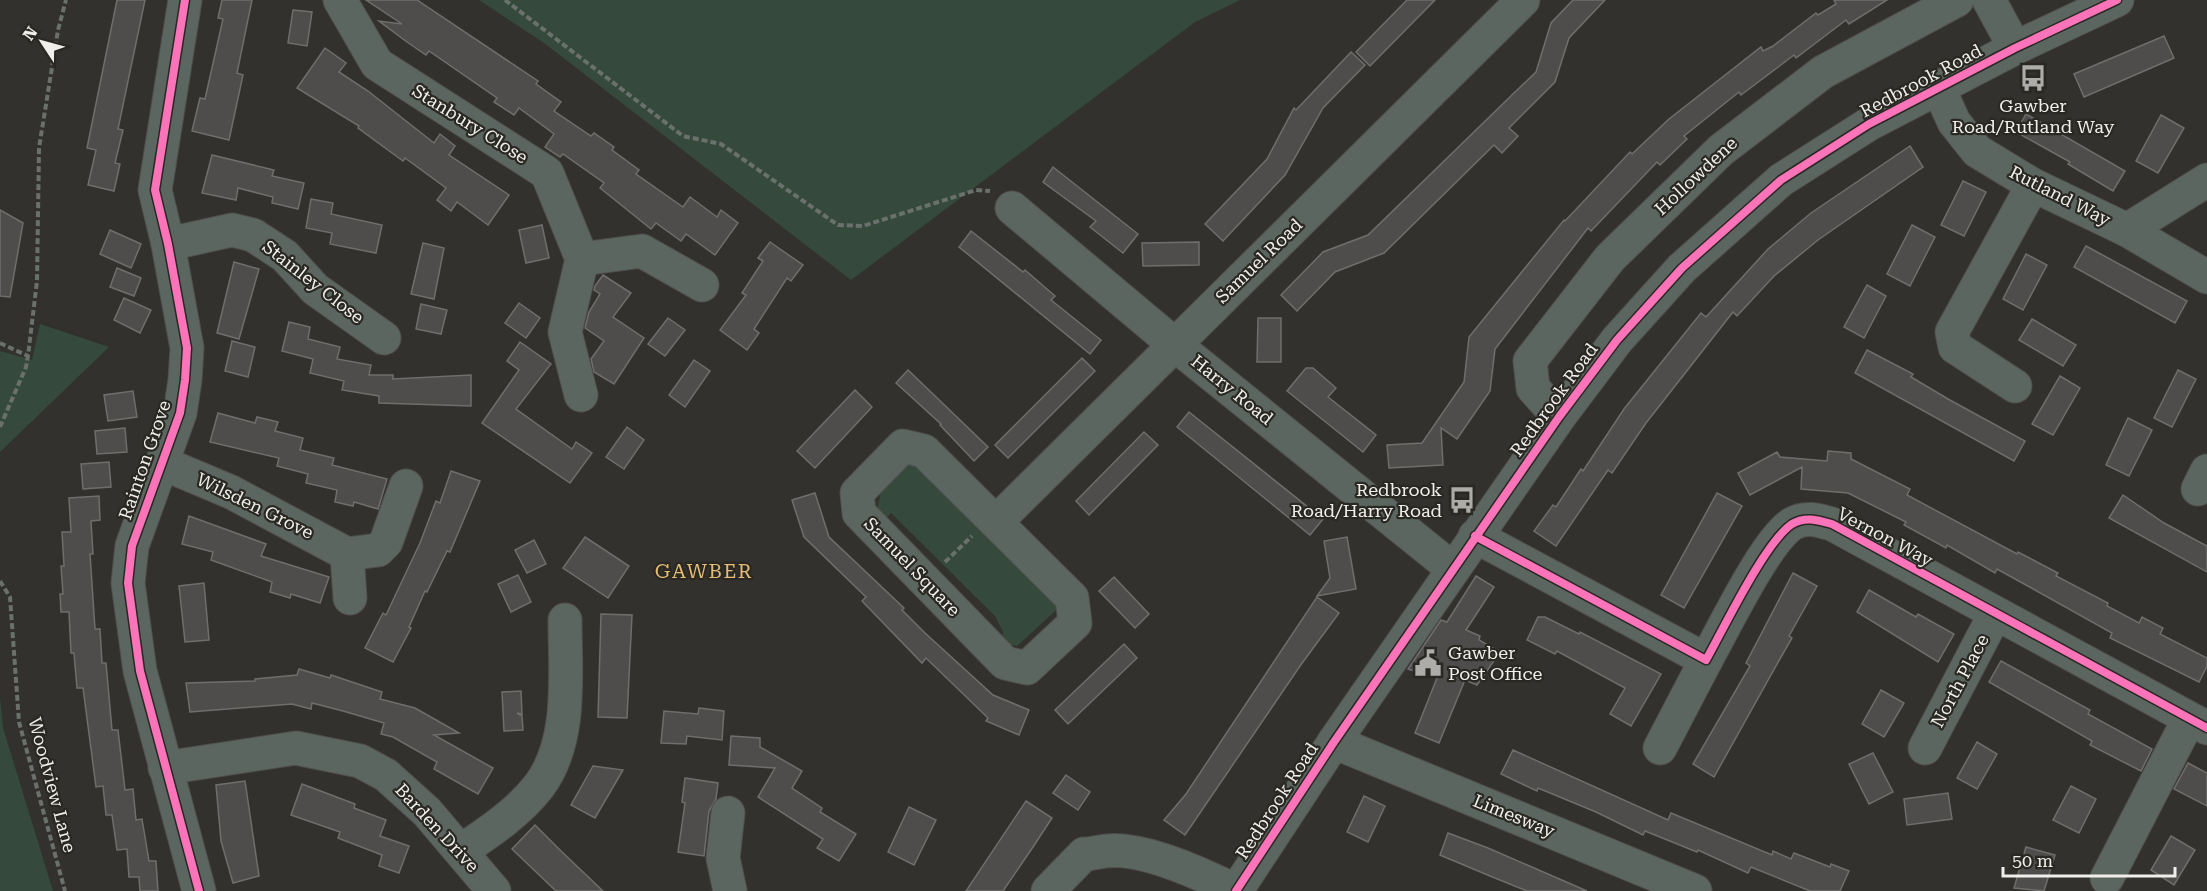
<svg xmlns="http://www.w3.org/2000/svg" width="2207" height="891" viewBox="0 0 2207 891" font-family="'Roboto Serif',serif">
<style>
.green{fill:#354a3c}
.building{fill:#4f4d4c;stroke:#706e6c;stroke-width:1.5}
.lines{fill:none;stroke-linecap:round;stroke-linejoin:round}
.minor-casing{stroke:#504f4d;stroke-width:35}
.path{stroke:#6a706c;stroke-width:4;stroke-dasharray:6 3;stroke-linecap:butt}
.minor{stroke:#5c6661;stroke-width:33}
.cycleway-casing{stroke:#2a2823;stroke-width:11}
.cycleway{stroke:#fb73b8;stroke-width:8}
.labels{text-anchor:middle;stroke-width:4.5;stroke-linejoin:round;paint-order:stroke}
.street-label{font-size:18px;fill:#f0efeb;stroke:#2a2823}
.poi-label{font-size:18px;fill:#f0efeb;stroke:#2a2823}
.neighbourhood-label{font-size:20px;letter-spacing:1.5px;fill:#e4bc75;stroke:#2a2823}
</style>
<rect width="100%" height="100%" fill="#32312e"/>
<g class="green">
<polygon points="479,0 1240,0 1195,22 851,280 544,43"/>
<polygon points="40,324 109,347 0,452 0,351 32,360"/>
<polygon points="912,460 1064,603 1017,646 1003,643 1003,632 995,616 891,513 882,522 876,513 881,493"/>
<polygon points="0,697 3,728 53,891 0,891"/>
</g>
<g class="building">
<polygon points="117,0 145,0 118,129 123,130 115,163 120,164 114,191 88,185 96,150 87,148"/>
<polygon points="222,0 252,0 237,73 243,75 229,140 192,131 200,98 205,99 223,19 218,18"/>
<polygon points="366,0 417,0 538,81 536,84 561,102 554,111 591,136 594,133 614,147 612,150 639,170 636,174 683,207 690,197 717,217 721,210 738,223 715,255 686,234 681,241 656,223 651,229 600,188 604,183 563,154 560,157 545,147 554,134 519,108 514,115 494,102 497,98 429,51 426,55 407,42 379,21 402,24"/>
<polygon points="1407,0 1435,0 1370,66 1356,52"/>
<polygon points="1573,0 1605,0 1569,38 1555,82 1509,128 1518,136 1502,153 1494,145 1384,253 1335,272 1297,311 1281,295 1323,252 1368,235 1514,93 1536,72 1551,23"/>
<polygon points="1834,0 1887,0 1849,24 1846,20 1796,58 1794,55 1741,95 1739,92 1684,136 1687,139 1660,165 1657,162 1591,231 1588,228 1495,349 1490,391 1457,439 1441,428 1443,465 1389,468 1387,445 1422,443 1464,382 1469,337 1564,220 1565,221 1630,152 1632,154 1669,119 1761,47 1763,51 1773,46 1816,13 1818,15 1836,4"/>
<polygon points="293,10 312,12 307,46 288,43"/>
<polygon points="2164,36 2174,58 2084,97 2074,74"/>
<polygon points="325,48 346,63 339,72 368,91 434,143 440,134 455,146 449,155 509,195 488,225 457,202 451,211 437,200 446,188 405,158 403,161 358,128 359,126 297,88"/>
<polygon points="1351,52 1365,65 1323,108 1285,175 1223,241 1205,224 1267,159 1294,108 1296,110"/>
<polygon points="2026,114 2125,171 2113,191 2068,164 2070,162 2016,132"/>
<polygon points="2161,115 2184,128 2158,173 2136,161"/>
<polygon points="1910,146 1923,167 1818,240 1774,276 1737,316 1733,312 1646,423 1612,473 1608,470 1556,546 1534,531 1553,505 1556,507 1581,469 1583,471 1624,409 1701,313 1706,317 1768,249 1811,213"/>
<polygon points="212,155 274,170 272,176 304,183 298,209 272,203 273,197 238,188 236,200 202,193"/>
<polygon points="1053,167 1138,234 1123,253 1090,227 1096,221 1043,182"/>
<polygon points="1963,181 1986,192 1964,236 1941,225"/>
<polygon points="311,199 333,203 331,214 382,225 376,253 330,244 332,233 306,228"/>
<polygon points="0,210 23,223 10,297 0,296"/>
<polygon points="542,225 549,258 526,263 519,230"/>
<polygon points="1912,225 1935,237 1910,286 1887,274"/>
<polygon points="110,230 141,244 131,268 100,254"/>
<polygon points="971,231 1023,272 1025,270 1055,296 1051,300 1101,340 1090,354 959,247"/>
<polygon points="770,242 803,265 791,281 787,278 754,329 759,333 747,350 720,330 746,295 742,293 763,261 758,258"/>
<polygon points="1199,242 1199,265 1143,266 1142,243"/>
<polygon points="423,243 444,248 434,299 411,294"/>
<polygon points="2086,246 2187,301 2175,323 2074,267"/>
<polygon points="2026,254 2047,265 2023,310 2003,299"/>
<polygon points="234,262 259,269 239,339 217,333"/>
<polygon points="117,268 141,278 134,296 110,287"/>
<polygon points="603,275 631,293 613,317 644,338 614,384 594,372 591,359 604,341 585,328 589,312 600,294 594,290 595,286"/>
<polygon points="1867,285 1886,296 1864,338 1844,327"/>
<polygon points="124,298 151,310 140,333 114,320"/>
<polygon points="519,303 540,318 526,338 505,323"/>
<polygon points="421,304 447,310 441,334 416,329"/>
<polygon points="668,318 685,330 665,356 648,344"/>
<polygon points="1258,318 1281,318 1281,362 1257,362"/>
<polygon points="2032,319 2076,345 2063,366 2019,340"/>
<polygon points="289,322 310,327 308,339 340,347 337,359 371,365 369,375 393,375 393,379 471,375 471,406 379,403 379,396 342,390 344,381 310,373 313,359 282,351"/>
<polygon points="232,341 255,347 248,377 225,371"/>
<polygon points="520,342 551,364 516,409 572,449 576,442 592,453 570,483 482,423 519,370 507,361"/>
<polygon points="1867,350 1913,374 1911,377 1948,399 2025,441 2014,461 1855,373"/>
<polygon points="1082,358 1095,371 1008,458 995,445"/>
<polygon points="694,360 710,371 685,407 669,395"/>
<polygon points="1306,368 1313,368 1336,388 1328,397 1376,435 1363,452 1287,391"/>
<polygon points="908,370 988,447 974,461 940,425 941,424 896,383"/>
<polygon points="2178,370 2196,379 2172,427 2154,418"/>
<polygon points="2060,376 2080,388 2053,435 2032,424"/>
<polygon points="855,390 872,407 815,468 797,451"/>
<polygon points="133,391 137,417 108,421 104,395"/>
<polygon points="1189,412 1323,519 1310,535 1177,427"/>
<polygon points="218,413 255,423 257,417 278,422 275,431 303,438 300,450 334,458 332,465 387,479 378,509 354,502 353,506 335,502 337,490 306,483 308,474 277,466 279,458 210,442"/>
<polygon points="2128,418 2152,430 2129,476 2106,465"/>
<polygon points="627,427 644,440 624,469 606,457"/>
<polygon points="125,428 127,452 97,454 95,431"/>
<polygon points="1144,432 1158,445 1089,515 1076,501"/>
<polygon points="1828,451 1851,453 1851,459 1910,489 1907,495 2017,554 2018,552 2058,573 2056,576 2108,603 2107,606 2139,623 2142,617 2163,628 2160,634 2207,658 2207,666 2199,682 2110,638 2112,633 2026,585 1997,569 1995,573 1947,545 1946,548 1904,525 1906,522 1848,493 1801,489 1802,467 1750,495 1738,473 1777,452 1780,457 1827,461"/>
<polygon points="109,462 111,487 83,489 81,464"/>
<polygon points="451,471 480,481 450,552 447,551 427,592 425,591 409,627 411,628 393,662 365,648 383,613 386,615 420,543 436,501 440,503"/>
<polygon points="815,493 829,537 904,608 902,610 925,633 993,695 1029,710 1019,735 986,721 988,718 926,658 922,663 862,601 866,597 804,537 792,500"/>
<polygon points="1717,493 1742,506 1684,608 1661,595"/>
<polygon points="2123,495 2164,523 2207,546 2207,572 2109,518"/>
<polygon points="99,496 100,520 91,521 93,554 90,554 95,629 100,629 102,663 106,663 112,730 118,730 125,790 133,789 136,820 142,819 149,861 156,861 158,891 140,891 139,877 129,877 127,849 117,850 112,815 106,815 103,786 96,787 83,688 77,688 74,653 71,653 69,612 61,612 60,594 63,594 61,566 64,566 62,532 71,532 69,498"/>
<polygon points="189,516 266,544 261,556 329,577 320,603 291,594 290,598 270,592 272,582 211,560 213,552 182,544"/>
<polygon points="585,537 629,566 608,598 563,568"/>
<polygon points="1347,537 1356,589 1317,596 1330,578 1324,541"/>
<polygon points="534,540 546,564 527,573 515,550"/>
<polygon points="1793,573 1817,586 1789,636 1792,638 1781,657 1714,777 1693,764 1750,666 1746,663"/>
<polygon points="518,575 531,602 511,612 498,584"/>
<polygon points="1476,576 1494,587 1466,630 1480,636 1479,640 1500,652 1477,685 1465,680 1439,743 1415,733 1437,678 1408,669 1441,620 1447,622"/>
<polygon points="1114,577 1149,614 1135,628 1099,591"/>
<polygon points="204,583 209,640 185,642 179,586"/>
<polygon points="1869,590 1916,617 1918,614 1954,634 1938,662 1857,612"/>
<polygon points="1317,597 1339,613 1300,666 1185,835 1164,820 1186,794"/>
<polygon points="601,614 632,615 627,718 598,717"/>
<polygon points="1538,617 1545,617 1579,634 1580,632 1661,674 1631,726 1610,714 1625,688 1557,651 1555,654 1527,640"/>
<polygon points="1124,644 1137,658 1068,724 1055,710"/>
<polygon points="2001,661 2090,710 2088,714 2152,749 2141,771 2090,745 2092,741 1989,682"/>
<polygon points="299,669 330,678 331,675 382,692 380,699 415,708 459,733 434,735 493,768 478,794 434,769 437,762 393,737 381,734 384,723 343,711 312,703 311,709 292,704 190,712 186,683 255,681 255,679 297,675"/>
<polygon points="1881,690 1904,703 1884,737 1862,724"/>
<polygon points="521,691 522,714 517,713 522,716 523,730 504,731 502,692"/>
<polygon points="699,708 724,711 722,740 687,736 686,744 661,743 664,711 698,714"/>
<polygon points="731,736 760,738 760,747 802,771 792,788 822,808 820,812 856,834 839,861 817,848 823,839 758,797 775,768 729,765"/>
<polygon points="1977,742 1997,754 1977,789 1957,778"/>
<polygon points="1513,750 1668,820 1671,813 1772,855 1773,851 1791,859 1794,853 1830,867 1831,864 1849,871 1840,891 1810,891 1751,867 1748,873 1698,850 1697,852 1645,831 1643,835 1596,812 1538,788 1537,791 1501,774"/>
<polygon points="1873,753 1893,792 1869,804 1849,764"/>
<polygon points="2188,763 2207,773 2207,806 2174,789"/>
<polygon points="593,766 623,770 595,818 571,805"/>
<polygon points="1066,775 1090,792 1078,810 1053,793"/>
<polygon points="685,778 718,783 716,799 709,811 704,856 678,852 685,803 682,802"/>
<polygon points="245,781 259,876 233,883 221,841 216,785"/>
<polygon points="302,784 355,804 354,808 386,820 380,836 409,846 399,873 379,866 382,855 338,838 340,832 291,815"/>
<polygon points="2071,786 2096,799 2079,833 2053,820"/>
<polygon points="1948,793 1952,819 1907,825 1904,799"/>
<polygon points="1364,796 1385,806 1368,842 1347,832"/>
<polygon points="1026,801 1052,818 1035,844 1003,891 966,891"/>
<polygon points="909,807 936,820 914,865 888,852"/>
<polygon points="535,825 562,852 603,891 556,891 512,849"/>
<polygon points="1448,833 1488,848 1587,891 1527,891 1490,876 1440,855"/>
<polygon points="2171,836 2195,850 2174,885 2151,870"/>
<polygon points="2026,847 2055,855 2044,891 2014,888"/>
</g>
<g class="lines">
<defs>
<g id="minor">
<polyline points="185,0 155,190 168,244 187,348 185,380 180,413 132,546 128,583 140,671 199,891"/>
<polyline points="340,0 377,64 547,173 582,259 565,332 581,395"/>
<polyline points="1989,0 2015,48"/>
<polyline points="1939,89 1954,122 1977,151 2033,185 2127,230 2207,277"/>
<polyline points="1012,208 1174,344 1453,569"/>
<polyline points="2127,230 2207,180"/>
<polyline points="168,244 232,230 253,235 285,256 315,289 384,338"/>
<polyline points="582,259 642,251 702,285"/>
<polyline points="2015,386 1955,347 1952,332 2033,185"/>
<polyline points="1559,417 1533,388 1530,361 1610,258 1721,150 1823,72 1957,0"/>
<polygon points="903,446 924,451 1072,598 1075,623 1027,668 1005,663 859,513 857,493"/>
<polyline points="162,463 231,492 347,554 378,550 386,542 406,486"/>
<polyline points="2198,489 2207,471"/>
<polyline points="996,522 1523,0"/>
<path d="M 1475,536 L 1706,660 C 1724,628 1765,542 1792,524 C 1805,516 1818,520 1832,524 L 2207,728"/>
<polyline points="347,554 350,598"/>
<polyline points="1334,742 1695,891"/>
<polyline points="1660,748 1706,660"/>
<polyline points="1925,748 1995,614"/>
<polyline points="165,768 296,748 360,761 386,775 427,812 494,891"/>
<polyline points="728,813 723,858 730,891"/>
<path d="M 461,851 C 489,832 518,813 539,786 C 573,741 565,673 565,620"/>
<polyline points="2107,878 2189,719"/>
<path d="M 1048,891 L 1084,854 C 1092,854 1098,852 1106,851 C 1142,846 1204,875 1236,891 L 1334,742 L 1559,417 L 1617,340 L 1682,268 L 1781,180 L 1869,124 L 2015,48 L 2117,0"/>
</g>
</defs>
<use href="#minor" class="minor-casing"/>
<g class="path">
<polyline points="505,0 683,136 721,144 838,225 863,226 976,190 990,191"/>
<polyline points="0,343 28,356"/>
<polyline points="0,427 26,367 28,356 37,281 39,148 58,30 66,0"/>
<polyline points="945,562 972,536"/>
<polyline points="0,581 10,597 19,722 65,891"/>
</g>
<use href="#minor" class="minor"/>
<defs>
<g id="cycleway">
<polyline points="185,0 155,190 168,244 187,348 185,380 180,413 132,546 128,583 140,671 199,891"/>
<path d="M 1475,536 L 1706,660 C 1724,628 1765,542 1792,524 C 1805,516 1818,520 1832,524 L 2207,728"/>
<polyline points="1236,891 1334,742 1559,417 1617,340 1682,268 1781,180 1869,124 2015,48 2117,0"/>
</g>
</defs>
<use href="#cycleway" class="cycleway-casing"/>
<use href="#cycleway" class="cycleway"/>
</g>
<defs>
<symbol id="bus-bare" viewBox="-9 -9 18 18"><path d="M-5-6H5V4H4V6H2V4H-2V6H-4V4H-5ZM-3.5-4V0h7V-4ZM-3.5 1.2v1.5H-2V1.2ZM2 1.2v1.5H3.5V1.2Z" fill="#aeaca9" stroke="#2a2823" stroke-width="2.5" paint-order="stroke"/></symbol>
<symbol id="civic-bare" viewBox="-9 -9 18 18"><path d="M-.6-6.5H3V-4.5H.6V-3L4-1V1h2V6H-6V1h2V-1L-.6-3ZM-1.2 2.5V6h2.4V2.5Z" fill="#aeaca9" stroke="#2a2823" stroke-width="2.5" paint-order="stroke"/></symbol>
</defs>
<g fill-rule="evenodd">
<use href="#bus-bare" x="2014" y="59" width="38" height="38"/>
<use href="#bus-bare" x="1443" y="481" width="38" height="38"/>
<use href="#civic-bare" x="1409" y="644" width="38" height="38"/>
</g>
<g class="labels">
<g class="street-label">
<text transform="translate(1921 81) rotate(-28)" y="6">Redbrook Road</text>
<text transform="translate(470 124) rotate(32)" y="6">Stanbury Close</text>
<text transform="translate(1696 176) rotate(-43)" y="6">Hollowdene</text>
<text transform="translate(2060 196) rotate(27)" y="6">Rutland Way</text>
<text transform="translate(1259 261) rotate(-44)" y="6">Samuel Road</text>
<text transform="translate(313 282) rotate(38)" y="6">Stainley Close</text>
<text transform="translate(1232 390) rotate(39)" y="6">Harry Road</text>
<text transform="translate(1554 400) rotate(-54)" y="6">Redbrook Road</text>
<text transform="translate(145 460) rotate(-71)" y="6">Rainton Grove</text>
<text transform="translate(255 506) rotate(26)" y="6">Wilsden Grove</text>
<text transform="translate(1885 537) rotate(28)" y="6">Vernon Way</text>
<text transform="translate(912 567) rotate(46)" y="6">Samuel Square</text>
<text transform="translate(1960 681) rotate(-62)" y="6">North Place</text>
<text transform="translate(52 785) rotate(75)" y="6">Woodview Lane</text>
<text transform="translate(1277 801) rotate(-57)" y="6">Redbrook Road</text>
<text transform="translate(1514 816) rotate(22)" y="6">Limesway</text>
<text transform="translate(437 828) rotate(47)" y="6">Barden Drive</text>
</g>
<g class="poi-label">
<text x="2033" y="112">Gawber<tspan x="2033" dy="21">Road/Rutland Way</tspan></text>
<text x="1442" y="496" text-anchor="end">Redbrook<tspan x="1442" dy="21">Road/Harry Road</tspan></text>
<text x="1448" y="659" text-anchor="start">Gawber<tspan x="1448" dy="21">Post Office</tspan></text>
</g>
<g class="neighbourhood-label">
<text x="704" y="578">GAWBER</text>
</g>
</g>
<g transform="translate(42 42) rotate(306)" stroke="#2a2823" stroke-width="4.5" paint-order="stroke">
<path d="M0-4.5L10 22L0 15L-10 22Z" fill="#f0efeb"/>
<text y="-9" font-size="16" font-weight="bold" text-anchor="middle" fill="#f0efeb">N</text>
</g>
<path d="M2003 867v9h172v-9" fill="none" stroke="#f0efeb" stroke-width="3"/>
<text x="2012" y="867" font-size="18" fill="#f0efeb" stroke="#2a2823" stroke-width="4.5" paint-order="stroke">50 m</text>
</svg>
